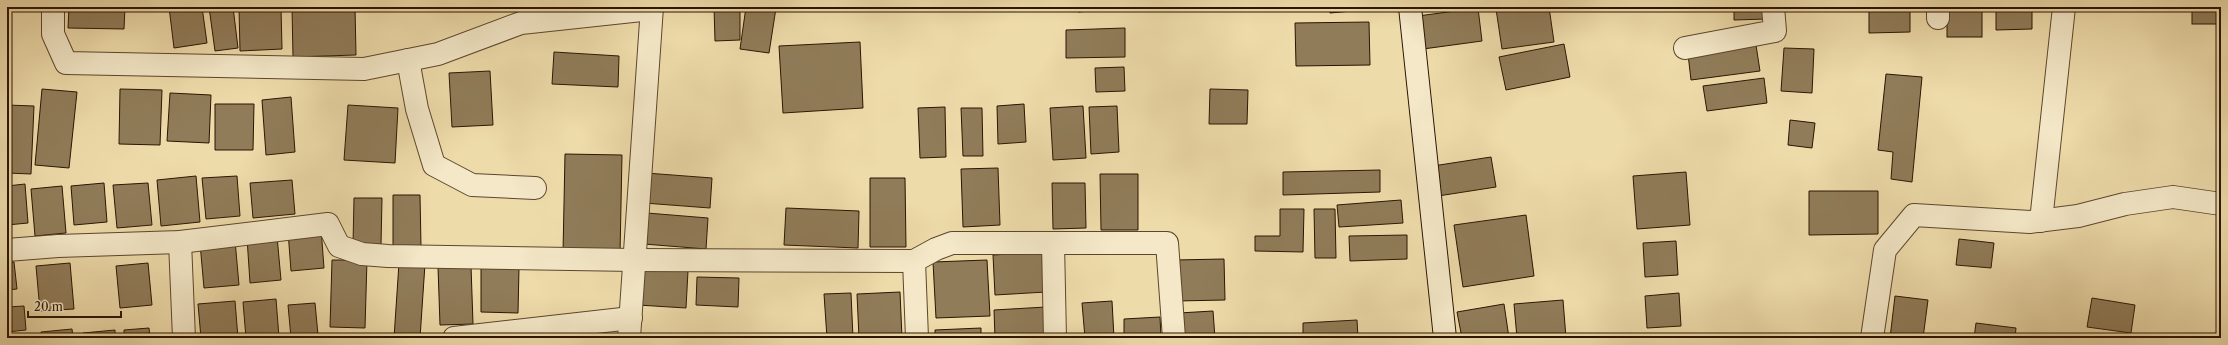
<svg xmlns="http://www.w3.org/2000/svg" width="2228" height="345" viewBox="0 0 2228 345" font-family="'Libre Caslon Text',serif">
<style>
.building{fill:#907c59;stroke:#2b1502}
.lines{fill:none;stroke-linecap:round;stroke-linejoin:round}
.street-casing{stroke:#5c462c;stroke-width:24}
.secondary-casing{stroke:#2b1502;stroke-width:24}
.street{stroke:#f4e8c8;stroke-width:22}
.secondary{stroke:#f4e8c8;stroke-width:22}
</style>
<rect width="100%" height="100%" fill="#eedbaa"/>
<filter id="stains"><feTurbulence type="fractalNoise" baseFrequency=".005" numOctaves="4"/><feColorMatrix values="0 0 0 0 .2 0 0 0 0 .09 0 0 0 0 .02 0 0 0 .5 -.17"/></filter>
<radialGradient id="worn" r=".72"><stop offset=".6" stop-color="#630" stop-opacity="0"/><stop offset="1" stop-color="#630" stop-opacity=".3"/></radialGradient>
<g class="building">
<polygon points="69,7 125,7 124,29 68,28"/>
<polygon points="169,7 202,7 207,43 174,48"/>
<polygon points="209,7 233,7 238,48 215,51"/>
<polygon points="239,7 281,7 282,49 240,51"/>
<polygon points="292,7 355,7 356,55 293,57"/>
<polygon points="714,7 740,7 740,40 715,41"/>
<polygon points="746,7 776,8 769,53 740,49"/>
<polygon points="1078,7 1128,7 1128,8 1078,12"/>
<polygon points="1330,7 1373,7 1373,9 1330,13"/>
<polygon points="1508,7 1549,7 1554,42 1502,49 1496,9"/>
<polygon points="1734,7 1767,7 1767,19 1734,20"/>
<polygon points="1869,7 1910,7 1910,32 1869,33"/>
<rect x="1947" y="7" width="35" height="30"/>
<polygon points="1996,7 2032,7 2032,29 1996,30"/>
<rect x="2192" y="7" width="28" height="17"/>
<polygon points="1478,8 1482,41 1423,49 1418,16"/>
<polygon points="1369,22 1370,65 1296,66 1295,23"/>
<polygon points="1125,28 1125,57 1066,58 1066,30"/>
<polygon points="860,42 863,108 783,113 779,46"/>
<polygon points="1564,44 1570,77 1506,90 1499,57"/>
<polygon points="1756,45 1760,71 1691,80 1688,54"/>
<polygon points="1784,48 1814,49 1812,93 1781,91"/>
<polygon points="554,52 619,56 618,87 552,84"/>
<polygon points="1124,67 1125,91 1096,92 1095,68"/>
<polygon points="490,71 493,125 452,127 449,73"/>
<polygon points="1886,74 1922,77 1912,182 1891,179 1893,152 1878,150"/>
<polygon points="1764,78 1767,103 1707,111 1703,86"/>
<polygon points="42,89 77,92 69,168 35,165"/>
<polygon points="120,89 162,90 160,145 119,144"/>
<polygon points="1210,89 1248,90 1247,124 1209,124"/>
<polygon points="170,93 211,95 209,143 167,141"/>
<polygon points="291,97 295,152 266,155 262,100"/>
<polygon points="215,104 254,104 253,150 215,150"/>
<polygon points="1024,104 1026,142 998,144 997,106"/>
<polygon points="7,105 34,106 31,174 7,173"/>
<polygon points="348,105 398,108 395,163 344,160"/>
<polygon points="1083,106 1086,158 1053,160 1050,108"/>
<polygon points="1117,106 1119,152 1091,154 1089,107"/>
<polygon points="945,107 946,157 920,158 918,108"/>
<polygon points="961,108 982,108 983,156 963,156"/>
<polygon points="1790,120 1815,123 1812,148 1788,145"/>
<polygon points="565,154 622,155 620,254 563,253"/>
<polygon points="1491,157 1496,187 1438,196 1433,166"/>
<polygon points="998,168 1000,225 963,227 961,169"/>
<polygon points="1380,170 1380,192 1283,195 1283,172"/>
<polygon points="1686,172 1690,225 1637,229 1633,176"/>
<polygon points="646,173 712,178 710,208 644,203"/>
<polygon points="1100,174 1138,174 1138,230 1101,230"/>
<polygon points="196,176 200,222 161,226 157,180"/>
<polygon points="237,176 240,216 206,219 202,178"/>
<polygon points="870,178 905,178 906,247 870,247"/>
<polygon points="292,180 295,214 253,218 250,183"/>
<polygon points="104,183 107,222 74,225 71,186"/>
<polygon points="148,183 152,225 117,228 113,185"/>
<polygon points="1052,183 1085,183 1086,228 1053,229"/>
<polygon points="25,184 28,223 7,225 7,186"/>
<polygon points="62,186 66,233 35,236 31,189"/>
<polygon points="1809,191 1878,191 1878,234 1809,235"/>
<polygon points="393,195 420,195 421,247 393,247"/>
<polygon points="354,198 382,198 381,245 353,244"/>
<polygon points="1401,200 1403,223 1339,227 1337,205"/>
<polygon points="786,208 859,211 858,248 784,245"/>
<polygon points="1280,209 1304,209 1303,252 1255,251 1255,236 1280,236"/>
<polygon points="1314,209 1335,209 1336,258 1315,258"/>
<polygon points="647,213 708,218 706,249 644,244"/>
<polygon points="1526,215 1534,276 1463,287 1454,225"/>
<polygon points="321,228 324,268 291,271 288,231"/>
<polygon points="1407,235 1407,259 1350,261 1349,236"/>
<polygon points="277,236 281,280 250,283 247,238"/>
<polygon points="1959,239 1994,243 1991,268 1956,265"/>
<polygon points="235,240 239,285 204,288 200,243"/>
<polygon points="1676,241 1678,275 1645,277 1643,243"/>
<polygon points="1044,252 1046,292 995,295 993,255"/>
<polygon points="1224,259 1225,300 1176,301 1175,260"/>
<polygon points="332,260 367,260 365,328 330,327"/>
<polygon points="987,260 990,316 936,318 933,262"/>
<polygon points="7,262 14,262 17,289 7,290"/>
<polygon points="70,263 74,309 40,311 36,266"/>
<polygon points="148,263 152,305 120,308 116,266"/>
<polygon points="399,263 425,264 420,338 394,338"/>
<polygon points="471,266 473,324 440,325 438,267"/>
<polygon points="481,267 519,268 518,313 481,312"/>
<polygon points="640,268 688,271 686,308 638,305"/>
<polygon points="697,277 739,278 738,307 696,305"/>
<polygon points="900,292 902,338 859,338 857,294"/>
<polygon points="851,293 853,338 827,338 824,294"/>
<polygon points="1679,293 1681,326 1647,328 1645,296"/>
<polygon points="1895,296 1928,300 1923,338 1890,338"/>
<polygon points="2092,298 2135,305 2131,333 2087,327"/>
<polygon points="276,299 279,337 246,338 243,302"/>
<polygon points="1563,300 1566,338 1517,338 1514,304"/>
<polygon points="235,301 238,338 201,338 198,304"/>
<polygon points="1112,301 1114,338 1085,338 1082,303"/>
<polygon points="315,303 318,335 291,338 288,305"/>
<polygon points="1504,304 1509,338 1462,338 1457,312"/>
<polygon points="24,306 26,330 7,332 7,307"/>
<polygon points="1046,307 1047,338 995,338 994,310"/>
<polygon points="1213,311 1215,338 1180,338 1179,313"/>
<polygon points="1160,317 1161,338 1124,338 1124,319"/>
<polygon points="1357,320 1358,338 1303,338 1303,323"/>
<polygon points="1976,323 2016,328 2015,338 1974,338"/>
<polygon points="149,328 150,338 124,338 124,330"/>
<polygon points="981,328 981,338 935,338 935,330"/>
<polygon points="72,329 73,338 41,338 41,332"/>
<polygon points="115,330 115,338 84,338 83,333"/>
</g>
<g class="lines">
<defs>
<g id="street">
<polyline points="53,7 53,34 66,63 364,69 438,54 521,23 651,9"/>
<polyline points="1938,18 1938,7"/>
<polyline points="1685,48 1775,31 1773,7"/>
<polyline points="408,60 417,109 434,165 472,185 535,188"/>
<polyline points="2041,221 2064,7"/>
<polyline points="180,242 184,338"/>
<polyline points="1053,243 1055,338"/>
<polyline points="7,250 58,246 180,242 328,224 339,246 362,254 388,256 634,260 914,261"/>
<polyline points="454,338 631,318"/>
<polyline points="629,338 652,7"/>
<polyline points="917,338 914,261 936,249 952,243 1167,243 1174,338"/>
<polyline points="1872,338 1885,250 1914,215 2030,222 2078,216 2125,204 2173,197 2221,204"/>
</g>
<polyline id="secondary" points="1410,7 1445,338"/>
</defs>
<use href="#street" class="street-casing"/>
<use href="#secondary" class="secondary-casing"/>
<use href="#street" class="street"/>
<use href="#secondary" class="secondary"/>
</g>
<rect width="2228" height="345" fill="none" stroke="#eedbaa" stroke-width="24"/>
<rect x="8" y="8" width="2212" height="329" fill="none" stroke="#2b1502" stroke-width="2"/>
<rect x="12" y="12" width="2204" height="321" fill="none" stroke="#2b1502"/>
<path d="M28 311v6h93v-6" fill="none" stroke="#2b1502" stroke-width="2"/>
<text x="34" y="311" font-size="12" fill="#2b1502" stroke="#f4e8c8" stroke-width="3" paint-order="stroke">20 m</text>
<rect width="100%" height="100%" filter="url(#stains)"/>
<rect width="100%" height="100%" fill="url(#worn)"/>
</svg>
